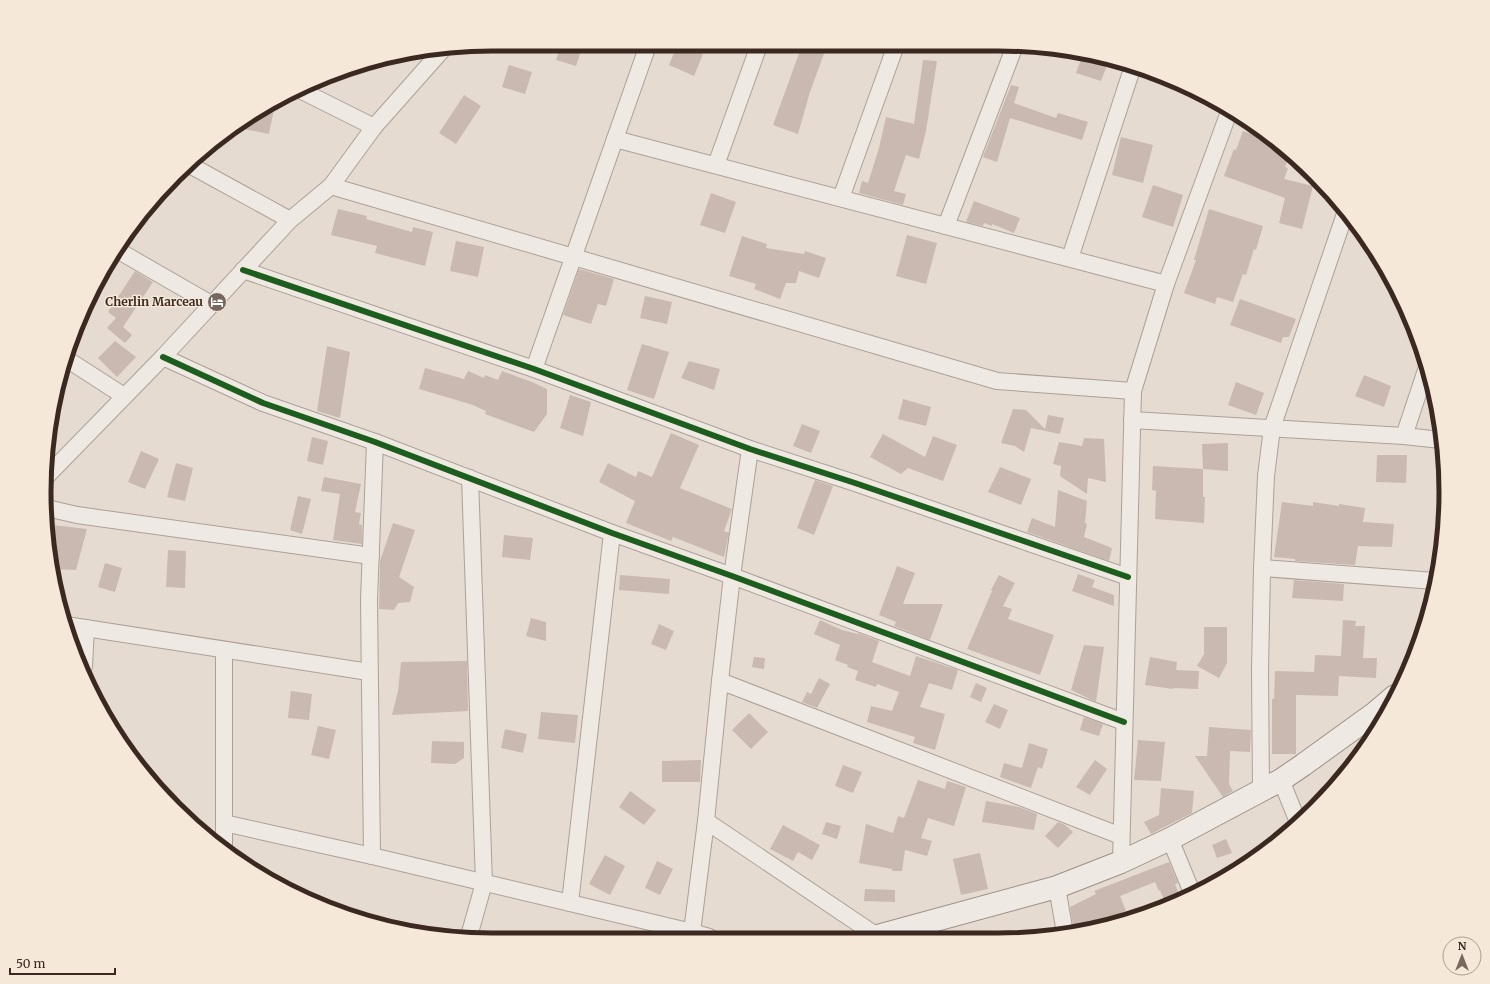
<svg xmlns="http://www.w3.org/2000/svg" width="1490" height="984" viewBox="0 0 1490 984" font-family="Merriweather,serif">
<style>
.building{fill:#cab9b1}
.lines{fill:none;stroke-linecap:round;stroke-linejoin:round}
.street-casing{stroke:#aca199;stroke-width:18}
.secondary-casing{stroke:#9b9189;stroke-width:24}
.street{stroke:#eee9e2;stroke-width:16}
.secondary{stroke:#eee9e2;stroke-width:22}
.cycleway-casing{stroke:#f6e8d8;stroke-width:8}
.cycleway{stroke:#1b5e20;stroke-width:6}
.labels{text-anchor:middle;stroke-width:3;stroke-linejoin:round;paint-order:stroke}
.poi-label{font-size:12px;font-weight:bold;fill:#3b2921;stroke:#f6e8d8;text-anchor:end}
.rim{fill:none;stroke:#3b2921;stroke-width:5}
</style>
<rect width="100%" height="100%" fill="#e6dbd0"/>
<g class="building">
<polygon points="560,48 582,48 576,66 556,60"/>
<polygon points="676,48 689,48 703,54 694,76 669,65"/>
<polygon points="801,48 826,48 810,92 798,134 773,125"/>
<polygon points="1083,54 1109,60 1101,81 1076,73"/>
<polygon points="923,60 937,61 926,131 919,159 906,155 894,191 906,194 903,205 859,193 862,181 868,183 879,148 886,117 914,124"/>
<polygon points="509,65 532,72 525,94 502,87"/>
<polygon points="1011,85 1019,87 1014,103 1056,118 1058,113 1088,122 1082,140 1010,118 997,162 983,157"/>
<polygon points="464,95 481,106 456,144 439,133"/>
<polygon points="275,104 269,134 234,127 243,120"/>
<polygon points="1243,131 1271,140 1290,153 1285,167 1288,168 1284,179 1313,186 1302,229 1279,223 1285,198 1224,176 1234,149 1236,150"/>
<polygon points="1121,137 1153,145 1143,183 1112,175"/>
<polygon points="1153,185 1183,195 1173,227 1142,217"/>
<polygon points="711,193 736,202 725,233 700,225"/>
<polygon points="974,201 1020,218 1014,233 992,224 992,226 984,223 983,226 966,222"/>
<polygon points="338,209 367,216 366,219 412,232 413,227 433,232 425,266 375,253 377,246 331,235"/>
<polygon points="1209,209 1263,226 1256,250 1254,249 1246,275 1243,274 1233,302 1217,297 1215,304 1184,293 1196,260 1194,260"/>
<polygon points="907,235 937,243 926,284 896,276"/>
<polygon points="742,236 767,244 766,248 804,254 805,251 826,258 819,278 799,271 796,283 786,283 780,299 754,289 756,284 729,276"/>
<polygon points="456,241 484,247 478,277 450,271"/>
<polygon points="579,269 614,279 606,306 598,304 591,324 563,315"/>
<polygon points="135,271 153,282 123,327 132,335 125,343 107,328 116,318 108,312"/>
<polygon points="645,296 672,302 667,324 640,318"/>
<polygon points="1240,299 1296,319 1289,337 1283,337 1281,343 1230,325"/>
<polygon points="115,341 136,357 117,377 98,358"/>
<polygon points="642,344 669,352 654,399 627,390"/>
<polygon points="327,346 350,352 340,418 317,411"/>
<polygon points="689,361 720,369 714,390 681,378"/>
<polygon points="425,368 464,379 468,371 484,378 485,375 498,380 502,371 532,382 547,389 547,414 534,432 485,414 486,411 473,405 419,389"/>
<polygon points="1364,375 1391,386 1384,407 1355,396"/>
<polygon points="1236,382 1264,393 1256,415 1228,405"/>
<polygon points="570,395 591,402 583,436 560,428"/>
<polygon points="903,399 931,407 926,426 898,419"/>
<polygon points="1013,409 1026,410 1045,429 1048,415 1064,418 1060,434 1031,428 1024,452 1015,446 1001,443"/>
<polygon points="802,424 820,431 811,453 793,446"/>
<polygon points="671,433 699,445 680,488 732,509 724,531 729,533 724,557 673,537 671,541 626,523 635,501 599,482 608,463 636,477 638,471 652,477"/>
<polygon points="883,434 925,457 933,436 957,445 943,481 908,468 901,474 870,457"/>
<polygon points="312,437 328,441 323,465 307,461"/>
<polygon points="1084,438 1104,439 1106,482 1088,478 1087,494 1060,476 1061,466 1053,464 1059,442 1082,446"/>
<polygon points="1228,443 1228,471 1203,469 1202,444"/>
<polygon points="141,451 159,459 145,489 128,482"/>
<polygon points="1377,455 1407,455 1406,483 1376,482"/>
<polygon points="176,463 193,468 185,501 167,497"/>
<polygon points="1153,466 1203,469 1203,497 1205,497 1204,523 1155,519 1156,491 1152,490"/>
<polygon points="1000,467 1031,479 1021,505 988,492"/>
<polygon points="324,477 361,484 355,512 361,513 359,524 362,525 362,544 333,540 340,494 321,491"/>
<polygon points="815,480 833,486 814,535 797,528"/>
<polygon points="1058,490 1087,501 1085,523 1087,524 1084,537 1112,548 1109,561 1027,532 1032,518 1055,527"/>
<polygon points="298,496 311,499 302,534 290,530"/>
<polygon points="1282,502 1313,506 1313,502 1339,506 1339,504 1365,508 1363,522 1394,524 1392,547 1358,546 1355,565 1295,561 1295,559 1274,557"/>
<polygon points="393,523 415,530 399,577 414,587 410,602 398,603 394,610 379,609 380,561"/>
<polygon points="53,525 87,529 76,570 53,569 49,548"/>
<polygon points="504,535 533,538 530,560 502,557"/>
<polygon points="168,550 186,551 185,588 166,587"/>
<polygon points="105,563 122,568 115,592 98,587"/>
<polygon points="897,566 915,573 903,604 943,604 930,640 894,626 896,622 879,615"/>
<polygon points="1078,574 1095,580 1092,587 1114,595 1114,606 1072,591"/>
<polygon points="620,575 670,579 669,594 619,590"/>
<polygon points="999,575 1015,583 1003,606 1012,609 1008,619 1054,635 1040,675 967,649 992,591 991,590"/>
<polygon points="1294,580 1344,584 1343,601 1292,598"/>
<polygon points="531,618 546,622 546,641 526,636"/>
<polygon points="820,620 842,630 858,634 858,633 879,641 872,662 910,676 916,656 958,670 952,690 929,683 920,707 945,714 935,750 913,743 915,737 867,722 871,706 892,711 899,692 877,684 876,687 855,680 858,671 847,667 848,665 835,660 840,645 814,634"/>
<polygon points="1343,620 1356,621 1355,626 1365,626 1363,658 1377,658 1376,678 1339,676 1338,696 1296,695 1296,754 1272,754 1272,699 1274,699 1275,671 1314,672 1315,655 1341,656"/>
<polygon points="659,624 674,631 666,650 651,644"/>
<polygon points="1204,627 1227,627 1227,663 1219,678 1197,666 1204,654"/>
<polygon points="1084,645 1104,647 1096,702 1071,690"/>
<polygon points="754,657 765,658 764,669 752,667"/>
<polygon points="1150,657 1177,662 1176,670 1199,671 1198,689 1173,688 1173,689 1145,685"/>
<polygon points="467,661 468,711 392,715 398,691 401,662"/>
<polygon points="819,678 830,684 817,708 802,702 807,692 811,694"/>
<polygon points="976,683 987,688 981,702 970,697"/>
<polygon points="291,691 312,694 309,720 288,718"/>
<polygon points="994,704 1008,710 1000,729 985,722"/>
<polygon points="541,712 578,715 575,743 538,739"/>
<polygon points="749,713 768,732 751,749 732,730"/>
<polygon points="1084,717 1103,724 1099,736 1080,730"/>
<polygon points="318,726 336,730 329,759 311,755"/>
<polygon points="1209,727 1251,730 1250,752 1230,751 1229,784 1233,791 1223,797 1195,756 1207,756"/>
<polygon points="505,729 527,734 523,753 501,748"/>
<polygon points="1138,740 1165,742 1161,781 1134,780"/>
<polygon points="432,741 464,742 464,758 455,764 431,763"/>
<polygon points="1029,743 1048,749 1042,769 1038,767 1031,788 1000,777 1004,763 1022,768"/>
<polygon points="701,760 700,782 662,782 662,761"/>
<polygon points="1095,760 1107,769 1090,795 1076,787"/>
<polygon points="843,765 862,772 853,793 835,786"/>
<polygon points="918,780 945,789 947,781 966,787 954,826 928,818 921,838 932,841 927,856 905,850 902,871 892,871 892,869 859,863 866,824 893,833 898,816 904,818"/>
<polygon points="1161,788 1194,791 1192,813 1151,834 1144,822 1159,815"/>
<polygon points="630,791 656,810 644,825 619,807"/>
<polygon points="986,801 1019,807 1037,814 1034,830 982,822"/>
<polygon points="826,822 841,826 837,839 822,834"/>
<polygon points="1058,822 1065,825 1073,832 1058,848 1045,836"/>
<polygon points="783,825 820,845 812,860 798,852 793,861 770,849"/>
<polygon points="1226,839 1232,853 1217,858 1212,845"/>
<polygon points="980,853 988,889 961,895 953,859"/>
<polygon points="605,855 625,866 610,895 589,884"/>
<polygon points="657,861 673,869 660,895 645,888"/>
<polygon points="1169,862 1178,883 1175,884 1181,899 1166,905 1160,890 1159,891 1155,882 1120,896 1126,911 1104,920 1118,923 1074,931 1070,907 1096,894 1094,891"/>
<polygon points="865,889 895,890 895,902 864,901"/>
</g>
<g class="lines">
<defs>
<g id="street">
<polyline points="302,91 374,127"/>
<polyline points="615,139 1166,284"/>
<polyline points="188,164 290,220"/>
<polyline points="716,165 758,48"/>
<polyline points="331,186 997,381 1133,391"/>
<polyline points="841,198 895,48"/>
<polyline points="946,226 1014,48"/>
<polyline points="119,251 211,304"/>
<polyline points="1070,258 1133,66"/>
<polyline points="243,270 534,369 750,449 855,483 1128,577"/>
<polyline points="163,357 263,403 375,442 612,533 732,576 1124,722"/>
<polyline points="65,358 124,396"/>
<polyline points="534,369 647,48"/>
<polyline points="1132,420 1404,436 1441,440"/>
<polyline points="1404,436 1427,367"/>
<polyline points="45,478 163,357 290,220 331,186 374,127 444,48"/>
<polyline points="45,505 51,509 77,515 371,556"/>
<polyline points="1262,568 1435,581"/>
<polyline points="66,625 369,672"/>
<polyline points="224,650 224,847"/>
<polyline points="84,666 86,628"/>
<polyline points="720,681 1121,836"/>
<polyline points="1281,780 1298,822"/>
<polyline points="1261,790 1260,671 1262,568 1266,476 1272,428 1346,211"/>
<polyline points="706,821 877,936"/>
<polyline points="224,823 372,856 692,932 709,937"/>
<polyline points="1170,839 1193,895"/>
<polyline points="372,856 369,600 375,442"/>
<polyline points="1121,862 1133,391 1166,284 1229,112"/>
<polyline points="1057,887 1065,933"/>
<polyline points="570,903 612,533"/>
<polyline points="692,932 706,821 720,681 732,576 750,449"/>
<polyline points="469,936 484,883 470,478"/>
</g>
<polyline id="secondary" points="870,938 1057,887 1121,862 1170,839 1281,780 1303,765 1375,713 1395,696"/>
</defs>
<use href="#street" class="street-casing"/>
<use href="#secondary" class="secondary-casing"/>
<use href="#street" class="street"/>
<use href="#secondary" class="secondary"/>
<defs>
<g id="cycleway">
<polyline points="243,270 534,369 750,449 855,483 1128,577"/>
<polyline points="163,357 263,403 375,442 612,533 732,576 1124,722"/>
</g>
</defs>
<use href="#cycleway" class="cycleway-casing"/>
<use href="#cycleway" class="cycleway"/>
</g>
<defs>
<symbol id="hotel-disc" viewBox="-11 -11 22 22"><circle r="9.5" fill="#77675e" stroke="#f6e8d8"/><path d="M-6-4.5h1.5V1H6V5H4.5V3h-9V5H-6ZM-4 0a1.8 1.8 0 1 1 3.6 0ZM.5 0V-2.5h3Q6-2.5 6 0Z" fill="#fff"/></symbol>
</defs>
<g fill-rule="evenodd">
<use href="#hotel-disc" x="206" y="291" width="22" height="22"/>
</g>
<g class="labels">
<g class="poi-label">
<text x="203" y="306">Cherlin Marceau</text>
</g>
</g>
<path d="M0 0H1490V984H0ZM492 51H998A441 441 0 0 1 1439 492V492A441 441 0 0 1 998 933H492A441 441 0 0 1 51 492V492A441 441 0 0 1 492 51Z" fill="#f6e8d8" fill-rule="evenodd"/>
<path class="rim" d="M492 51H998A441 441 0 0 1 1439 492V492A441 441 0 0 1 998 933H492A441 441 0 0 1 51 492V492A441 441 0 0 1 492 51Z"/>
<g transform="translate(1462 956)"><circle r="19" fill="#f6e8d8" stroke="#ab9c8f"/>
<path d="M0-3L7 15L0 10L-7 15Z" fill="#77675e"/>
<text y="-6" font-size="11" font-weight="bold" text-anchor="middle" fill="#3b2921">N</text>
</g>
<path d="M10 968v6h105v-6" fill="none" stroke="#3b2921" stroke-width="2"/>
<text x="16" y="968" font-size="12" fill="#3b2921" stroke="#f6e8d8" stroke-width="3" paint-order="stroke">50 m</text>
</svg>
